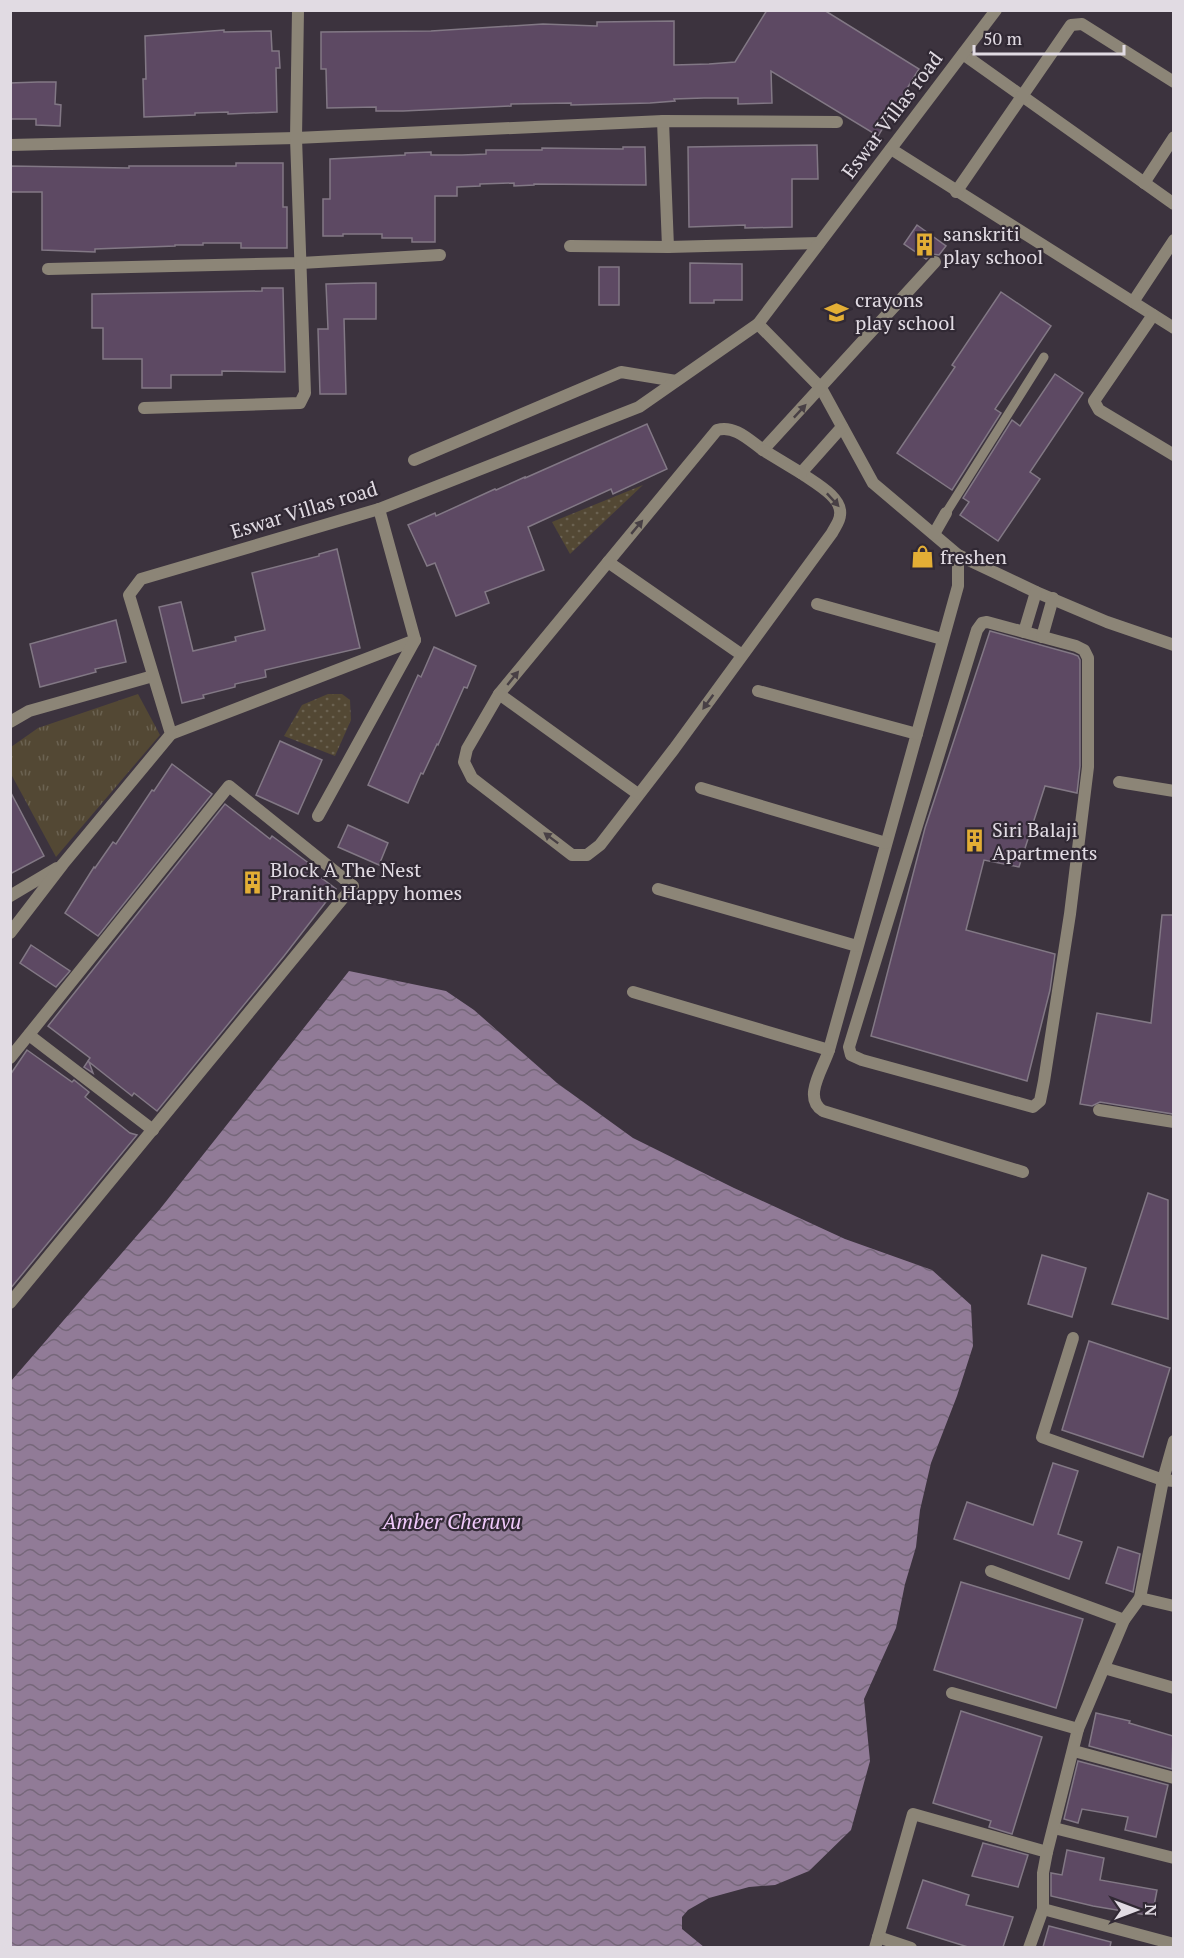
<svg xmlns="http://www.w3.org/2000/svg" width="1184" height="1958" viewBox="0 0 1184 1958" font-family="'PT Serif',serif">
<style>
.grass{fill:url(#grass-dots)}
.park{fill:url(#park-tufts)}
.water{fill:url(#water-waves)}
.building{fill:#5d4963;stroke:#827885;stroke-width:1.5}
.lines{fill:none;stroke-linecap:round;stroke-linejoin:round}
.service{stroke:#8c8577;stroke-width:9}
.minor{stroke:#8c8577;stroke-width:12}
.oneway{fill:#484045}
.labels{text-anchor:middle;stroke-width:4.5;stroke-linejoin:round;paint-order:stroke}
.street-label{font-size:20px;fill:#e1dbe3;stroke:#312934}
.poi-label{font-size:20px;fill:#e1dbe3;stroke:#312934;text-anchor:start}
.water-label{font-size:21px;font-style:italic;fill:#f1cafb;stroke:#312934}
</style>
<defs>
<pattern id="grass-dots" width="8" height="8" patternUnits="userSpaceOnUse" patternTransform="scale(1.5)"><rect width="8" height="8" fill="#534834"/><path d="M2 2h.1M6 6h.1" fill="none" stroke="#6b6251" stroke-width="1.8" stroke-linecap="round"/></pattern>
<pattern id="park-tufts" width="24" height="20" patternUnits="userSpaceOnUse" patternTransform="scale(1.5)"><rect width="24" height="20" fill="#534834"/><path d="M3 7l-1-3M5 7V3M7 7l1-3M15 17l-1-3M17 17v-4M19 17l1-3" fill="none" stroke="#6b6251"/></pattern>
<pattern id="water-waves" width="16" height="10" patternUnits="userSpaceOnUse" patternTransform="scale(1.5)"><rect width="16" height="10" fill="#917b97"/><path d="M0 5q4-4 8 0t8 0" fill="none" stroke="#76677a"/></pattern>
</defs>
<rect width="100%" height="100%" fill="#3c333e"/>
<g class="grass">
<polygon points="643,485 570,554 552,522"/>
<polygon points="328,694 342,694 350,700 351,720 335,756 284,736 302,705"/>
</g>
<polygon class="park" points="138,694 160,735 56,857 11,774 11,747 38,728"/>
<polygon class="water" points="349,971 446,991 474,1010 557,1083 633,1138 734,1188 845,1239 932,1270 971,1305 973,1346 957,1396 931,1463 920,1510 916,1547 905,1584 896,1628 864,1699 870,1761 851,1830 809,1871 775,1885 749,1887 709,1898 688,1910 682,1917 682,1929 704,1947 11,1947 11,1381 160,1209"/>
<g class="building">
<polygon points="767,10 824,10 919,69 878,136 771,71 772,103 738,104 738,98 704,98 674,99 675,101 650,103 571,105 571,103 511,104 511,106 403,111 376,111 376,107 327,108 326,69 321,69 321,32 431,31 543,24 597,26 597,22 674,21 674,65 709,64 735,62"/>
<polygon points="224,30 224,32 271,31 272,51 279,51 280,68 276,68 277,112 228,114 228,112 195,113 195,115 144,117 143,79 146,79 145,36"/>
<polygon points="38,82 56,82 55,104 61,105 60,126 36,125 36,119 10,119 10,83"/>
<polygon points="817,145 818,179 792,179 792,227 745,228 745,225 689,227 688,147"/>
<polygon points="623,147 645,147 646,185 534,184 534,185 514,186 514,183 480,184 480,186 457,187 457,196 435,196 435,242 412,242 412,238 382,238 382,234 343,234 343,236 323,236 323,199 330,199 330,159 405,155 405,153 431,152 431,155 462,155 486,154 486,150 542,150 542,148 623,149"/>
<polygon points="236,163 283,163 283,207 287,207 287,248 241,248 241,243 203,243 203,245 175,245 175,246 95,249 95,252 42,250 42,192 10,192 10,166 129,168 129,166 236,166"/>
<polygon points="917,225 946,246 939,255 932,254 926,259 904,244"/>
<polygon points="690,263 742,264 742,300 714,300 714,303 690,303"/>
<rect x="599" y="267" width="20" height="38"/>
<polygon points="364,283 376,283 376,319 344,319 346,394 320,394 318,329 328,329 326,284"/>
<polygon points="262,288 283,288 285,372 222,371 222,375 171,375 171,388 142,388 142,359 103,359 103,328 92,328 92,294 262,291"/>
<polygon points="1001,292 1051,326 995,409 1001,413 952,490 897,453 955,367 952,365"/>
<polygon points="1055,374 1083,393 1030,472 1040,479 998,541 960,515 969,502 963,498 1012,420 1020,426"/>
<polygon points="647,424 667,469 613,494 611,489 528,527 544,570 485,592 489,603 456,616 435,563 427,566 408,525 435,513 436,516 495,489 496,490 525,477 525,478"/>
<polygon points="337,549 360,648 265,670 266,677 235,684 235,687 203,695 204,698 182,703 159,607 181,602 193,651 236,641 235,637 265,630 252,573 319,556 319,554"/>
<polygon points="116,620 126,662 95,669 96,672 40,687 30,644"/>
<polygon points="990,631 1073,654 1078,656 1080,660 1080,766 1077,793 1045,786 1019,867 984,860 966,930 1055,954 1050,990 1027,1081 871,1036 925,828"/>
<polygon points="434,647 476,666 467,688 464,687 438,745 437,744 423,774 421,773 408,803 368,785 418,675 421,677"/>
<polygon points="280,741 322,760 298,814 256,795"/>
<polygon points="172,764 212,794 98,936 65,913 94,867 95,868 113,842 116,844 152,790 154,791"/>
<polygon points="10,791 44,856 10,874"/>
<polygon points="225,804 270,839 272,836 314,867 311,870 336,889 284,956 157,1111 134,1093 132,1096 89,1062 93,1073 84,1067 90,1058 48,1026"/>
<polygon points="348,825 388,843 379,865 338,847"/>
<polygon points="1162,915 1173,915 1173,1114 1100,1102 1092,1106 1080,1104 1097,1013 1151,1023"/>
<polygon points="31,945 70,971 56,987 20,963"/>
<polygon points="27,1050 72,1082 74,1080 89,1092 85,1097 130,1133 137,1135 10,1289 10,1075"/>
<polygon points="1148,1193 1168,1200 1168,1319 1112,1304"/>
<polygon points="1042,1255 1086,1268 1072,1317 1028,1304"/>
<polygon points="1089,1341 1170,1368 1143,1457 1062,1430"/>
<polygon points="1053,1463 1078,1471 1058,1534 1082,1542 1069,1579 954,1539 967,1502 1033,1525"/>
<polygon points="1118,1547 1140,1554 1133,1592 1106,1583"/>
<polygon points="961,1582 1083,1619 1056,1708 934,1670"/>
<polygon points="961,1711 1042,1737 1012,1834 989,1827 991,1821 933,1803"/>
<polygon points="1096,1713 1130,1721 1129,1723 1173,1736 1172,1769 1089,1746"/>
<polygon points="1078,1761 1168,1785 1156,1837 1125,1830 1128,1817 1082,1809 1078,1823 1064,1819"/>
<polygon points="983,1843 1028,1855 1018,1887 972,1876"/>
<polygon points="1067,1850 1104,1858 1100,1880 1157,1890 1152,1916 1093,1906 1051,1896 1051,1873 1062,1875"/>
<polygon points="923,1880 969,1895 966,1905 1013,1917 1003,1947 968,1947 907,1928"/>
<polygon points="1049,1926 1111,1942 1110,1947 1043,1947"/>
</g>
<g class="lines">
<polyline class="service" points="946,513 1044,357"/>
<g class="minor">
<polyline points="963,54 1174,204"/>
<polyline points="663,121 668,247"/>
<polyline points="10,145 296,138 663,121 837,122"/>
<polyline points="891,149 1174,328"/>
<polyline points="1144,183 1174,137"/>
<polyline points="956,192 1071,25 1082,24 1174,82"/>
<polyline points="570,246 668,247 819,243"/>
<polyline points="48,269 301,263 440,255"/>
<polyline points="1133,302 1174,240"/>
<polyline points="1153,315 1094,401 1099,410 1174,455"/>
<polyline points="758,324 821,388 873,483 958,555 1036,592 1107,622 1174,645"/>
<polyline points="144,408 300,403 305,393 296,138 298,10"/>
<path d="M 842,427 L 801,473 C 813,482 843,497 840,515 C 840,521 835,527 832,533 L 674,749 L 600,845 L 587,855 L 572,855 L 472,778 L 464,762 L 467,749 L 499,694 L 717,430 C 735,425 749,440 763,450 L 935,262"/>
<polyline points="763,450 801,473"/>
<polyline points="414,460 621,372 676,381"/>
<polyline points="934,534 946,513"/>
<path d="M 958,555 L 958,586 L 829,1050 C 823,1069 802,1098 823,1111 L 1023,1172"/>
<polyline points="608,562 742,655"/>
<polyline points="817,604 942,639"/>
<polygon points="987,622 1076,646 1084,650 1088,658 1088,767 1070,914 1044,1081 1040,1101 1033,1107 862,1060 851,1055 849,1047 977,630 982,623"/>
<polyline points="1024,632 1036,592"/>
<polyline points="1042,637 1053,598"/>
<polyline points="758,691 917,734"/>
<polyline points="499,694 638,794"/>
<polyline points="10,722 29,711 153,676"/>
<polyline points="171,734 415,640"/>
<polyline points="1119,782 1174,791"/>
<polyline points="701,788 886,843"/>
<polyline points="318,816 415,640 379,509"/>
<polyline points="658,889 857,946"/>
<polyline points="10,896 57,868"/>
<polyline points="10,933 63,864 171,734 129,595 141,579 379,509 639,407 758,324 996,10"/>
<polyline points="633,992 829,1050"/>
<polyline points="29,1035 153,1130"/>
<polyline points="10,1058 229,786 353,886 10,1303"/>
<polyline points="1099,1110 1174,1122"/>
<polyline points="1073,1338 1042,1437 1163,1480 1174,1481"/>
<polyline points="991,1571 1124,1620"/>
<polyline points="1140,1598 1174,1606"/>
<polyline points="1104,1668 1174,1688"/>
<polyline points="952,1693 1078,1729"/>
<polyline points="1074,1751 1174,1778"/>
<polyline points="1054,1828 1174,1858"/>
<polyline points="1043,1909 1174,1944"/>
<polyline points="878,1937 911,1948"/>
<polyline points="875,1948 913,1814 1047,1852"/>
<polyline points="1029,1948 1043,1909 1043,1873 1047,1852 1078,1729 1124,1620 1140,1598 1163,1480 1174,1441"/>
</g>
</g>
<defs><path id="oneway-solid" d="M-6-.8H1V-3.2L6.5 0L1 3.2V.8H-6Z" transform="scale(1.5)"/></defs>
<g class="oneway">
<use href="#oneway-solid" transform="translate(800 411) rotate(-47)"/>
<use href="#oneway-solid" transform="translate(833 500) rotate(47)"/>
<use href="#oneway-solid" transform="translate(637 527) rotate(-50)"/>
<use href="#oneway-solid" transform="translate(513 678) rotate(-51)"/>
<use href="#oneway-solid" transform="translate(708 702) rotate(126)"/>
<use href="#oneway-solid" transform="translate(551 838) rotate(-143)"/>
</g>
<defs>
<symbol id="building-bare" viewBox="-9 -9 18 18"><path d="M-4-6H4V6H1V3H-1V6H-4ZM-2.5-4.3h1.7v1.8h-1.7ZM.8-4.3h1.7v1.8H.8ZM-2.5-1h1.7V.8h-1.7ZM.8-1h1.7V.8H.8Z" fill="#e3ae35" stroke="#312934" stroke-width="2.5" paint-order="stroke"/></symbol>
<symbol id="school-bare" viewBox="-9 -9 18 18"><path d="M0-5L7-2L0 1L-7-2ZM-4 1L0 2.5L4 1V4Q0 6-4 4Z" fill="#e3ae35" stroke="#312934" stroke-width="2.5" paint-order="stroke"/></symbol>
<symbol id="shop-bare" viewBox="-9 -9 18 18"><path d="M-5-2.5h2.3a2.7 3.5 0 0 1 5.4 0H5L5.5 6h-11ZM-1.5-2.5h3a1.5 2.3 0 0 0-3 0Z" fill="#e3ae35" stroke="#312934" stroke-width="2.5" paint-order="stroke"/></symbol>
</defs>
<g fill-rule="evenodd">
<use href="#building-bare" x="908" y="228" width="33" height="33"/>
<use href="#school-bare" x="820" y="296" width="33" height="33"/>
<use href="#shop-bare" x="906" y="540" width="33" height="33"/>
<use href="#building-bare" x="958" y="824" width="33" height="33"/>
<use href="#building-bare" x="236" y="866" width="33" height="33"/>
</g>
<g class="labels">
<g class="street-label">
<text transform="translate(892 115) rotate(-53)" y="7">Eswar Villas road</text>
<text transform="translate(304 510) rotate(-17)" y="7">Eswar Villas road</text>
</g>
<g class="poi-label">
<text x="943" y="241">sanskriti<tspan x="943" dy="23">play school</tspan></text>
<text x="855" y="307">crayons<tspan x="855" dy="23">play school</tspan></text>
<text x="940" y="564">freshen</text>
<text x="992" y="837">Siri Balaji<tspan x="992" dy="23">Apartments</tspan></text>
<text x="270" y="877">Block A The Nest<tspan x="270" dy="23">Pranith Happy homes</tspan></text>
</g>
<g class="water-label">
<text x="452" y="1529">Amber Cheruvu</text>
</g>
</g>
<rect width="1184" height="1958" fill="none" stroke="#e1dbe3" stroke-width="24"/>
<g transform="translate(1136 1910) rotate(90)" stroke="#312934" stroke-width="4.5" paint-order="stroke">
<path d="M0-4.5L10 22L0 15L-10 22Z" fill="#e1dbe3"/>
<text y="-9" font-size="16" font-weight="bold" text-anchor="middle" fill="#e1dbe3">N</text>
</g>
<path d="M974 45v9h150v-9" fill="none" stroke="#e1dbe3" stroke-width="3"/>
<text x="983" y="45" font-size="18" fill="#e1dbe3" stroke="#312934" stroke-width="4.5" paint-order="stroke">50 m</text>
</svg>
